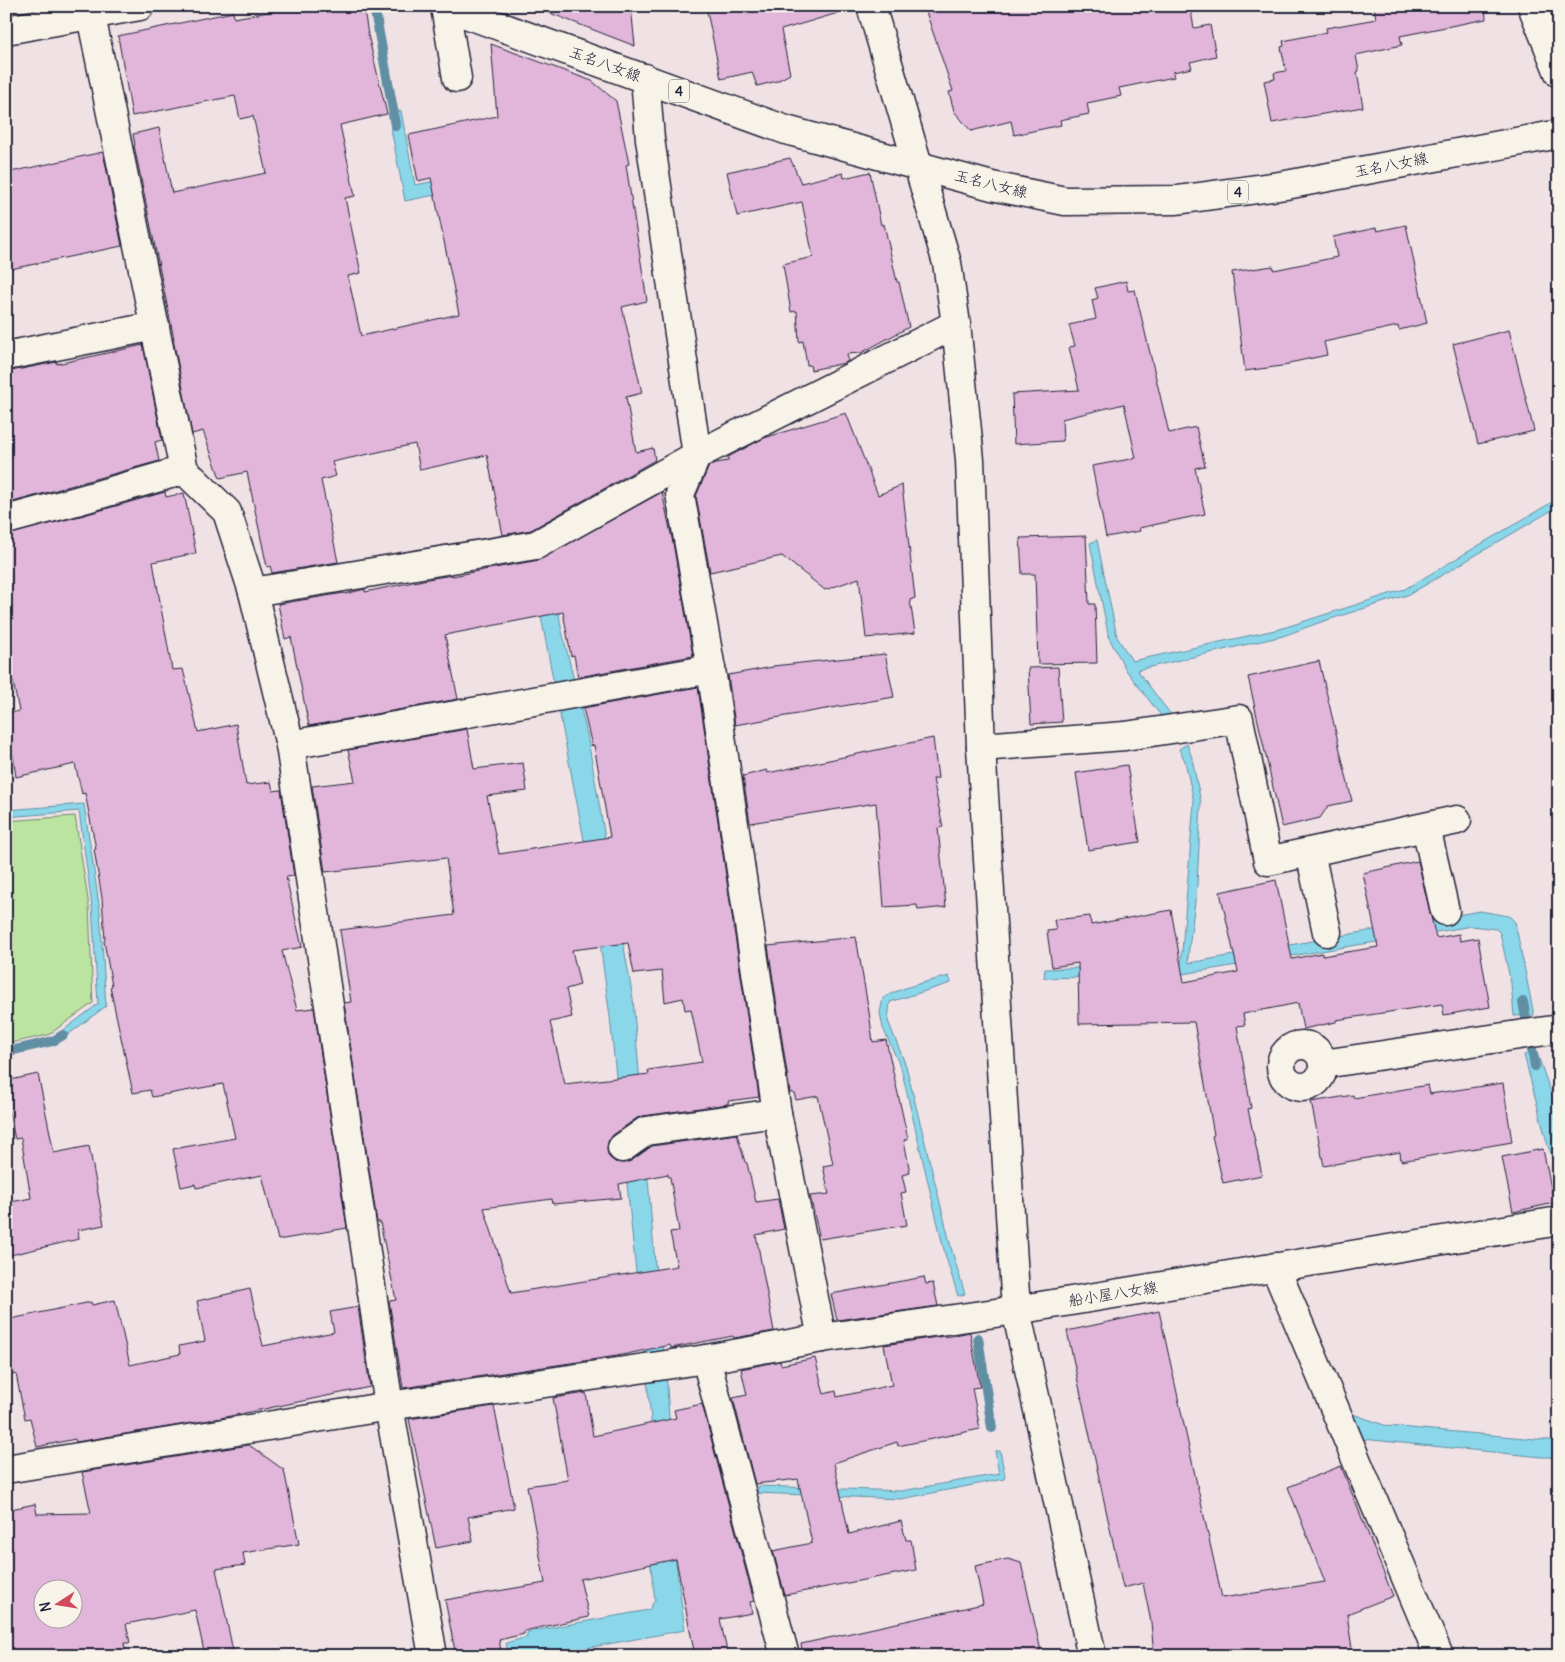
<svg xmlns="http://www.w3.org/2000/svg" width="1565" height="1662" viewBox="0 0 1565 1662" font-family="Delius,'Klee One',sans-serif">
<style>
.green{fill:#bbe4a0;stroke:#6e836e}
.water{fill:#8bd7ea;stroke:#618fa4}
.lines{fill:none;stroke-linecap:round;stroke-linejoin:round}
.stream{stroke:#618fa4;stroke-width:10}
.building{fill:#e1b6da;stroke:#22223b;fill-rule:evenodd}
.minor-casing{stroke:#22223b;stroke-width:31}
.tertiary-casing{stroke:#22223b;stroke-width:31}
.secondary-casing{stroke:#22223b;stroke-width:31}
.primary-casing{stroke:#22223b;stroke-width:31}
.minor{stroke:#f7f3e8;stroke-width:28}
.tertiary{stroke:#f7f3e8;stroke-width:28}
.secondary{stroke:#f7f3e8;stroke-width:28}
.primary{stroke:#f7f3e8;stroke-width:28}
.labels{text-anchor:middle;stroke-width:4;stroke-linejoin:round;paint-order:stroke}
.shield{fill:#f7f3e8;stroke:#62616f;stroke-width:1}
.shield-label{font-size:14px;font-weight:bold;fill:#22223b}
.street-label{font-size:15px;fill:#22223b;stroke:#f7f3e8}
</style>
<rect width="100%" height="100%" fill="#f0e1e4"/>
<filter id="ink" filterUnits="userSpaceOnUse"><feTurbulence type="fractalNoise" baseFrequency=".02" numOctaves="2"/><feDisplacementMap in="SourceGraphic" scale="10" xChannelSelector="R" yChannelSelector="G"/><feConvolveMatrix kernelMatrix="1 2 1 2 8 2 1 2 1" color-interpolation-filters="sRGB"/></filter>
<g filter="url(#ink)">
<polygon class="green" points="75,816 89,906 93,1003 48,1035 6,1044 6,821"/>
<g class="water">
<polygon points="401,111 415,185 535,162 504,181 405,201 388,113"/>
<polygon points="526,495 543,510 561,627 587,734 633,999 659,1311 666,1372 673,1477 668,1503 685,1630 542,1656 509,1656 506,1643 527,1637 527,1632 649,1610 655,1600 651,1568 654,1538 651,1419 610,1017 591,876 538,601 537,566"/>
<polygon points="1559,498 1559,506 1410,594 1321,622 1283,636 1137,670 1175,720 1168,725 1126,670 1109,638 1090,543 1097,540 1117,637 1132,661 1280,629 1405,589"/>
<polygon points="1187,744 1192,758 1201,803 1197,886 1188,956 1189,963 1480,911 1509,916 1515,922 1534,1015 1514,1016 1511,983 1500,933 1496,929 1472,926 1177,975 1044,978 1045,969 1181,964 1194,802 1185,761 1179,749"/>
<polygon points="84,804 100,911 106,1006 53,1046 52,1039 98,1004 92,906 79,811 6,817 6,810"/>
<path d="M 949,976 L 951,983 L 890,1002 L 888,1021 L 906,1066 L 952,1251 L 965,1294 L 958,1296 L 945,1254 L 901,1068 L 883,1028 L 880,1013 L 883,998 C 904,986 927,982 949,976 Z"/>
<polygon points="1537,1053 1559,1116 1559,1174 1548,1146 1524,1055"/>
<polygon points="1350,1413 1387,1426 1559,1441 1559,1457 1542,1457 1362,1439"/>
<polygon points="995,1451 1000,1451 1005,1476 1004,1479 901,1499 757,1493 758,1486 901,1491 999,1474"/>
</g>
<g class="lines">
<g class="stream">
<polyline points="374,6 396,126"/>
<polyline points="1523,1002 1535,1066"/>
<polyline points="6,1052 53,1041 63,1035"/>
<polyline points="978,1338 992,1428"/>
</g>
</g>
<g class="building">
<polygon points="303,6 326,6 326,9 348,6 349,11 364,9 368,35 387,114 340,125 355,196 345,198 361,273 348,276 361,336 459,314 431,178 418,181 409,135 497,116 491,44 592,81 616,101 629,164 626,165 647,301 622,307 642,393 626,397 636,452 653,448 655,460 531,530 503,535 487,455 420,470 415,444 332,462 336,476 321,480 338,562 272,573 270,566 267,567 247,472 220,478 203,431 192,434 173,339 174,339 134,145 135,145 133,134 159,128 172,193 266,173 253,116 240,119 235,96 132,116 118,36 233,12 234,18"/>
<polygon points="538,6 631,6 635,46 537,8"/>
<polygon points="706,6 837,6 838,13 781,30 790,74 777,81 757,86 752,72 721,79"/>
<polygon points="924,6 1190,6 1194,28 1210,25 1216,56 1190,62 1192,68 1173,72 1174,77 1119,88 1121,96 1087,103 1089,114 1060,120 1061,125 1014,135 1011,121 971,131 954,111 949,92 953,91"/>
<polygon points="1374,6 1485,6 1486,19 1400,36 1402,45 1356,55 1359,71 1357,72 1363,107 1272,123 1264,81 1275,79 1274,73 1286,71 1281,47 1284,46 1283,41 1327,32 1326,28 1376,19"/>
<polygon points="103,152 122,246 6,270 6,173"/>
<polygon points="790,158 801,183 843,173 844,178 870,172 881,225 884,224 897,282 899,282 909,327 861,353 847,354 848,361 845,363 811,370 810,365 807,365 803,341 799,342 797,311 791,312 783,264 813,257 802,202 737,216 727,172"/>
<polygon points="1406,225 1427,323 1399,330 1398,326 1324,342 1327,355 1289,363 1289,365 1245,371 1232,272 1273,266 1274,270 1337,257 1333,237 1376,228 1377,231"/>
<polygon points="1126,281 1128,291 1135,290 1169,433 1196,427 1205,466 1195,468 1205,514 1139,528 1140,531 1106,537 1092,466 1136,458 1124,404 1062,419 1063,441 1014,444 1012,394 1079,390 1069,347 1075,346 1069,325 1096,319 1092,300 1098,298 1095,288"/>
<polygon points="1509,330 1534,431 1478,444 1453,344"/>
<polygon points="143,345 162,440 155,442 159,461 6,504 6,372 57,362 57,364"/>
<polygon points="846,413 878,495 902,485 915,598 910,600 915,633 866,638 859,578 825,590 782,556 710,572 696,496 709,466 716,463 728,461 728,457 764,438"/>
<polygon points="165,492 166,497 184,493 196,553 153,562 172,670 183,669 198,732 236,724 246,785 271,782 273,791 281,790 294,876 286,877 302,947 282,951 297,1010 314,1008 347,1228 278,1240 262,1175 196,1188 195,1184 181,1187 173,1149 235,1138 223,1084 152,1097 150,1090 133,1093 110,987 112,986 104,941 105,940 102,898 94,849 96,849 85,793 82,794 75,764 16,777 7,714 19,711 6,647 6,535 84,515"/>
<polygon points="662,492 673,543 693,656 578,677 574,655 571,656 563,612 445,635 458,699 309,726 291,637 285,639 278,604 344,593 345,594 365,589 365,592 433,578 453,575 453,576 478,571 539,560"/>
<polygon points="1086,536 1089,604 1095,604 1097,663 1038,664 1035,574 1022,574 1020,538"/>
<polygon points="885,654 894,697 735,725 728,675 773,667 773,666"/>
<polygon points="1319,661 1352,801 1328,806 1320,818 1282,827 1248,677"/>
<polygon points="1058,667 1062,722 1031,724 1028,668"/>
<path d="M 698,687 L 759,1097 L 728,1101 L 728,1104 L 643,1116 L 637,1118 L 613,1135 L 608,1142 L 607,1150 L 609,1157 L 615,1162 L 624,1163 L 631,1161 L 652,1146 L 737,1134 L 745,1162 L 747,1163 L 756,1202 L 778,1199 L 784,1229 L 756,1235 L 774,1331 L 734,1338 L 733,1336 L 671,1348 L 670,1345 L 617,1356 L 403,1388 L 389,1301 L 396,1300 L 380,1222 L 377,1222 L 344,1003 L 351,1002 L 340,930 L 454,915 L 446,858 L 325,872 L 312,786 L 355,781 L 348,750 L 467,729 L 474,769 L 523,763 L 527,791 L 487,796 L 499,854 L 610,837 L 594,745 L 592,746 L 583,708 ZM 628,943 L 634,974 L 662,971 L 665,1002 L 683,998 L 685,1010 L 691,1009 L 702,1062 L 648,1070 L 649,1074 L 565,1084 L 550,1022 L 572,1017 L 566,989 L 580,985 L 572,950 ZM 668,1174 L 668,1177 L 670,1177 L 679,1231 L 670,1232 L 677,1266 L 511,1293 L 484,1208 L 552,1199 L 553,1204 L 621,1198 L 619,1184 Z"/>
<polygon points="933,738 938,778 933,779 943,827 938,828 946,907 918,910 917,905 884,907 876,803 750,823 743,776 767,770 768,773"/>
<polygon points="1127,765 1140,842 1088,850 1076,773"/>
<polygon points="1418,861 1436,938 1459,934 1460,941 1478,938 1490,1007 1444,1015 1442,1004 1336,1020 1336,1022 1303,1029 1298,1003 1243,1014 1245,1025 1237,1026 1251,1108 1248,1109 1262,1175 1223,1183 1212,1136 1214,1135 1194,1022 1079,1024 1078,963 1052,967 1047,931 1056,930 1054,920 1090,916 1091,925 1171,910 1184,982 1238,972 1220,892 1276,880 1292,959 1322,953 1322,956 1378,947 1363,873"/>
<polygon points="856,937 869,1012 873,1042 886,1040 908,1139 904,1140 910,1173 902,1175 906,1192 901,1193 907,1225 820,1239 810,1196 829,1194 823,1166 833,1164 818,1096 796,1100 794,1093 790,1093 768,946"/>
<polygon points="38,1074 54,1153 89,1146 104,1225 78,1230 79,1239 6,1256 6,1203 31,1198 21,1138 15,1139 6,1100 6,1081"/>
<polygon points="1503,1083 1512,1142 1401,1161 1400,1152 1324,1166 1311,1102 1353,1095 1354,1098 1428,1085 1430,1094"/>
<polygon points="1543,1149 1554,1203 1513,1212 1502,1157"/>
<polygon points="924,1277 926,1284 933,1283 938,1306 837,1320 831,1294"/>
<polygon points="250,1289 263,1346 334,1332 330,1312 358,1307 370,1387 216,1419 76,1442 75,1439 37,1447 30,1418 25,1419 16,1374 6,1376 6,1320 91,1302 92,1305 115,1300 130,1365 180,1354 179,1346 205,1341 197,1301"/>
<polygon points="1159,1311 1222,1598 1325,1582 1288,1487 1341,1466 1393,1596 1347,1614 1353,1656 1154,1656 1151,1622 1143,1583 1123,1588 1067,1331"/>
<polygon points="970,1332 980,1387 972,1388 980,1429 898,1446 897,1442 834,1463 849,1534 901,1521 906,1540 911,1540 916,1570 785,1595 773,1551 812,1543 798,1479 755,1484 733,1398 747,1395 741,1369 780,1361 781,1365 815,1358 824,1394 836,1391 837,1397 892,1385 884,1345 944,1336 945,1337"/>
<polygon points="586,1393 593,1436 676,1418 674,1410 702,1404 754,1601 750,1602 752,1613 720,1619 728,1656 695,1656 676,1559 580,1579 589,1617 524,1631 524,1634 499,1640 502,1656 456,1656 445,1600 545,1583 527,1486 568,1480 553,1398"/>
<polygon points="494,1406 514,1508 468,1517 473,1541 436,1548 409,1419"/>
<path d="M 249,1445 L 284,1470 L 299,1544 L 243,1553 L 245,1565 L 216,1569 L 234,1656 L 205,1656 L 195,1610 L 126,1624 L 130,1643 L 124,1643 L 126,1656 L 6,1656 L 6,1510 L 35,1504 L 37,1514 L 91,1513 L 82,1472 ZM 42,1590 L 72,1590 L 72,1620 L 42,1620 Z"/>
<polygon points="1008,1559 1021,1563 1041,1651 1019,1656 803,1656 801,1644 983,1604 975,1566"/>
</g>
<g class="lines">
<defs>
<g id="minor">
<polyline points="89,6 184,470 227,512 253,592 290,745 389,1406 433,1656"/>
<polyline points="445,7 457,78"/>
<polyline points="645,78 650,139 697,455 680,494 711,669 777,1113 822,1338"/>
<polyline points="6,356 155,326"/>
<polyline points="6,520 80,500 184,470"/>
<polyline points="253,592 536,545 697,455 956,324"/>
<polyline points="290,745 711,669"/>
<polyline points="981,747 1125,736 1239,719 1268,861 1457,820"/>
<polyline points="1426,827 1445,911"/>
<polyline points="1310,852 1327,932"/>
<circle cx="1302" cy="1066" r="21"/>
<polyline points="1323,1064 1559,1029"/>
<polyline points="622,1148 646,1131 777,1113"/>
<polyline points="1275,1267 1439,1656"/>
<polyline points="706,1359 785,1656"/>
<polyline points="6,1469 389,1406 706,1359 822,1338 1016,1310"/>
</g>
<g id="tertiary">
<polyline points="871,6 947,263 956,324 970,460 981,747 1016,1310"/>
<polyline points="1532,6 1559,73"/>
</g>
<polyline id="secondary" points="1092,1656 1016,1310 1559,1221"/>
<g id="primary">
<polyline points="444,6 786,130 992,186 1065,201 1177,200 1286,185 1559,134"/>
<polyline points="6,30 140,6"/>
</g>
</defs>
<use href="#minor" class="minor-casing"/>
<use href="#tertiary" class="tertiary-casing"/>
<use href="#secondary" class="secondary-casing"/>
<use href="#primary" class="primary-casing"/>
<use href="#minor" class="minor"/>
<use href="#tertiary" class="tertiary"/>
<use href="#secondary" class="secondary"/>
<use href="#primary" class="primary"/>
</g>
</g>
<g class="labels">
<g class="shield">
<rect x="669" y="79.5" width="20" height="23" rx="4"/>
<rect x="1228" y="180.5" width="20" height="23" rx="4"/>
</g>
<g class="shield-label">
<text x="679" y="96">4</text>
<text x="1238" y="197">4</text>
</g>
<g class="street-label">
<text transform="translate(605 64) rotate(20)" y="5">玉名八女線</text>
<text transform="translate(1391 165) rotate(-11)" y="5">玉名八女線</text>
<text transform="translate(991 184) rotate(14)" y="5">玉名八女線</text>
<text transform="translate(1113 1294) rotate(-9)" y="5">船小屋八女線</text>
</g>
</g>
<rect width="1565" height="1662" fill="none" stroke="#f7f3e8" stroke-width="25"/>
<rect x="12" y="12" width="1540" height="1637" fill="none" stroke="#22223b" stroke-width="2" filter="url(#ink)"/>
<g transform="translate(58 1604) rotate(258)"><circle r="24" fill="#f7f3e8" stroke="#a29fa3"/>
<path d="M0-4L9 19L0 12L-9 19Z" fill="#d1495b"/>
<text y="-8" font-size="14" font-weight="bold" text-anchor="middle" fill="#22223b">N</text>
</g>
</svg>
